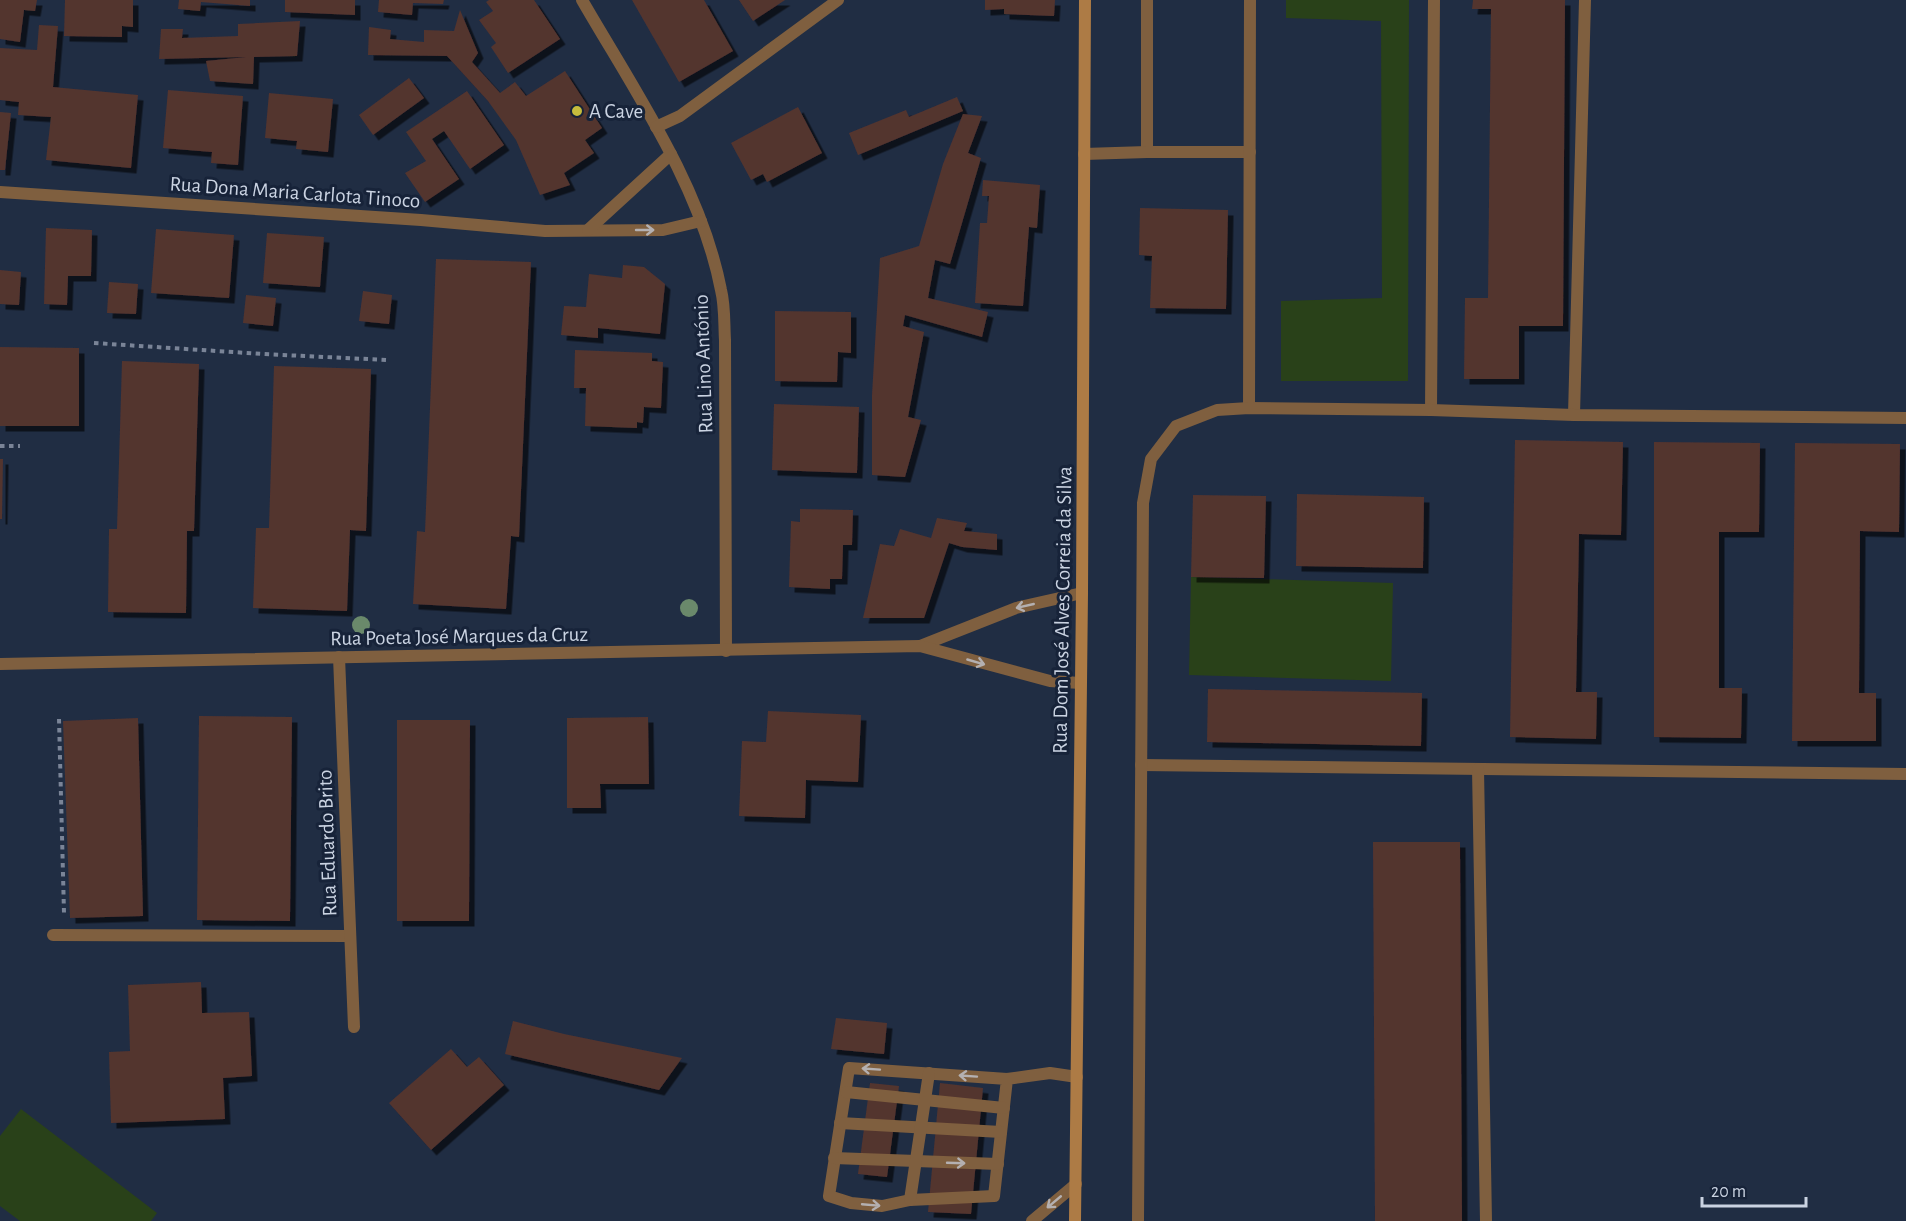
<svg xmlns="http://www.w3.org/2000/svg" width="1906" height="1221" viewBox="0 0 1906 1221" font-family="'Alegreya Sans',sans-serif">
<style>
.green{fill:#294119}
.building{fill:#53342f;filter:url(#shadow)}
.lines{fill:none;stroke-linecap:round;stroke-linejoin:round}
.path{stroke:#7a8497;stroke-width:4;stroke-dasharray:4.5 4.5;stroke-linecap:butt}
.lane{stroke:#7f5f3f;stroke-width:12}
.street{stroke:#7f5f3f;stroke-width:12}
.secondary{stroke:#ad7b45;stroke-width:12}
.tree{fill:#6a896b}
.oneway{stroke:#b4b0b1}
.poi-dot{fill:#c5bc3d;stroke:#172339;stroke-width:2}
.labels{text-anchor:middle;stroke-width:6;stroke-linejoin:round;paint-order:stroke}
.poi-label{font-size:21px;fill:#cad3e2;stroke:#172339;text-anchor:start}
.street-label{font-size:21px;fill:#cad3e2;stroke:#172339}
</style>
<defs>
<filter id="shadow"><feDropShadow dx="5.5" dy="5.5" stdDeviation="0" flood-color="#0009"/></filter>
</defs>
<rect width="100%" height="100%" fill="#202d43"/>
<g class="green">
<polygon points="1286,0 1409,0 1408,381 1281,381 1281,301 1382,298 1381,21 1286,18"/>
<polygon points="1191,577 1393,583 1391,681 1189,675"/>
<polygon points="21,1109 157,1213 151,1221 20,1221 0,1206 0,1136"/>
</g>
<g class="building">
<polygon points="0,0 37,0 35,11 24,10 20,42 0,39"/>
<polygon points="65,0 133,0 133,27 122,26 122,37 64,36"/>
<polygon points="179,0 250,0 250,6 201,2 200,11 178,9"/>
<polygon points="285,0 355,0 355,15 285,12"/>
<polygon points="379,0 444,0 443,4 413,3 412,15 378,12"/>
<polygon points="489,0 534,0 560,39 508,73 491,47 496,43 479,20 493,11 486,2"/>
<polygon points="632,0 704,0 733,51 679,82"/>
<polygon points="739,0 785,0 753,21"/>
<polygon points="985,0 1055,0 1054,16 1004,14 1004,9 985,10"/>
<polygon points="1473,0 1565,0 1563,326 1519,326 1519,379 1464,379 1465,298 1488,298 1491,9 1472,9"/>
<polygon points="460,10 478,53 472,62 500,93 515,82 526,96 565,71 602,128 585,140 594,153 564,173 570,185 540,195 516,140 488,101 447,56 368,55 369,27 391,30 390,39 424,42 424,30 454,31"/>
<polygon points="300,21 297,56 254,57 253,84 210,81 206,61 246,57 159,59 161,29 183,29 182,38 238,36 238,24"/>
<polygon points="39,25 58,26 53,87 138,95 131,168 46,160 51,117 18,115 19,102 0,100 0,48 37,50"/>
<polygon points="409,78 424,98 373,135 359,115"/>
<polygon points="168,90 243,96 238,165 211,163 212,152 163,148"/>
<polygon points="467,91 504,145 470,169 444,131 432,139 459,179 425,202 405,173 426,161 406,132"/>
<polygon points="269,93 333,99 328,152 296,149 297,141 265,138"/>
<polygon points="957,97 963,111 858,155 849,133 906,110 909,117"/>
<polygon points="798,107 822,153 767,182 763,174 751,180 731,143"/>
<polygon points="0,112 11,113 5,170 0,170"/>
<polygon points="963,114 982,116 968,153 981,158 950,264 935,260 928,298 988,312 982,337 905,315 903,326 924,332 908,417 921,420 905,477 872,475 872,395 880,258 919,246 943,164"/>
<polygon points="983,180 1040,185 1037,228 1029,227 1023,306 975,303 980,223 987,223 989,196 982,196"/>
<polygon points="1140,208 1228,210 1226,309 1150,308 1152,256 1139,255"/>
<polygon points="46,228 92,230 91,276 68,276 67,305 44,304"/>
<polygon points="156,229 234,235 229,298 151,293"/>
<polygon points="267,233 324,237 320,287 263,283"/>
<polygon points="436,259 531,262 519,537 511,536 506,609 413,604 417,531 425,532"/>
<polygon points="623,265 644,267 665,284 660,334 598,328 598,338 561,335 564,306 586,307 589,274 622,278"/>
<polygon points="0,270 21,272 19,305 0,304"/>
<polygon points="109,282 138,284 136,314 107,313"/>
<polygon points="363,291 392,295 389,324 359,321"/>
<polygon points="246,295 276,298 273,326 243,323"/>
<polygon points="775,311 851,312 851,353 838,352 837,382 775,381"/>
<polygon points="0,347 79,348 79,426 0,426"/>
<polygon points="575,350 652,353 652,361 663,362 661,408 644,407 643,423 637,422 637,428 585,426 586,388 574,388"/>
<polygon points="122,361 199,364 194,531 187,531 186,613 108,612 109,529 117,529"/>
<polygon points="274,366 371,369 366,531 350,530 347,611 253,608 256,528 269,528"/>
<polygon points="774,404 859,407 857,473 772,470"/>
<polygon points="1515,440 1623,442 1621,535 1579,534 1576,692 1597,692 1596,739 1510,737"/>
<polygon points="1654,442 1760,443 1759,532 1719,532 1719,688 1742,688 1741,738 1654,737"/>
<polygon points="1795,443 1900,444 1899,532 1860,531 1859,693 1876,693 1876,741 1792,741"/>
<polygon points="0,459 3,459 2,519 0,519"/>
<polygon points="1297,494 1424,497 1423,568 1296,566"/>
<polygon points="1193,495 1266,496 1264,578 1191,577"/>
<polygon points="800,509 853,510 852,545 843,545 842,579 830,579 830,589 789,587 791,521 800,522"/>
<polygon points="937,518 967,523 964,531 997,534 997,550 962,547 949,543 924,618 863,618 880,544 894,546 900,529 931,538"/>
<polygon points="1208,689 1422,693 1421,746 1207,742"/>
<polygon points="768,711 861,715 858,782 806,780 805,818 739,816 742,741 766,742"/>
<polygon points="199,716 292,717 290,921 197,920"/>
<polygon points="648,717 649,784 600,784 601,808 567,808 567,718"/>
<polygon points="138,718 143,916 70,918 63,721"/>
<polygon points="397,720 470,720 469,921 397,921"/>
<polygon points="1373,842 1460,842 1462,1221 1375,1221"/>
<polygon points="201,982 202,1013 249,1012 252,1076 223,1078 225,1119 111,1123 109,1052 130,1051 128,985"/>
<polygon points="836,1018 887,1023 884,1054 831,1049"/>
<polygon points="513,1021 564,1034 682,1058 659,1090 505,1054"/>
<polygon points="451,1049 467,1067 479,1057 504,1085 431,1150 389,1103"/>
<polygon points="870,1083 899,1086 887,1177 858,1174"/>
<polygon points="940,1083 983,1088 971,1214 928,1212"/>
</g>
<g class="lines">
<g class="path">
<polyline points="94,343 263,354 387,360"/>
<polyline points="0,446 20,446"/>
<polyline points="59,719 64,913"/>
</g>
<g class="lane">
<polyline points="1147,152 1147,0"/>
<polyline points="1084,154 1147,152 1250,152"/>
<polyline points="1249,408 1250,0"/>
<polyline points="1431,410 1434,0"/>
<polyline points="1574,415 1585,0"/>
<polyline points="1141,765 1906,774"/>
<polyline points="1478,769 1486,1221"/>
<polyline points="53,935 350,936"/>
<polyline points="1007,1079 994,1196 910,1200 882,1206 851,1203 829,1196 849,1068 1007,1079 1050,1073 1077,1077"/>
<polyline points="846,1092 1004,1108"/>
<polyline points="840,1123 1001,1132"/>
<polyline points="834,1158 998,1164"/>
<polyline points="910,1200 929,1073"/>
<polyline points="1032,1221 1076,1184"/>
<polyline points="1138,1221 1143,503 1151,459 1176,426 1217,410 1249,408 1431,410 1574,415 1906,418"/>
</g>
<g class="street">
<path d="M 582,0 C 634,90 701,186 721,290 C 725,306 724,324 725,340 L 726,651"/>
<polyline points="656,127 680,116 838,0"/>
<polyline points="0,192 421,220 545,231 663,230 701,221"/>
<polyline points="588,230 671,154"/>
<polyline points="920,646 1016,608 1082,593"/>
<polyline points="339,657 354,1027"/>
<polyline points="0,664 920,646 1050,681 1080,683"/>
</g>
<polyline class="secondary" points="1075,1221 1082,593 1085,0"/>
</g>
<g class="tree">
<circle cx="689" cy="608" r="9"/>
<circle cx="361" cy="625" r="9"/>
</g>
<defs><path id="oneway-shaft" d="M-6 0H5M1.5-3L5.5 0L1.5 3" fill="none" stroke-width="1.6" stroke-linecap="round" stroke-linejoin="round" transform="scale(1.5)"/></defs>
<g class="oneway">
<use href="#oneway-shaft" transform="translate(645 230)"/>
<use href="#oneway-shaft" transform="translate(1025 606) rotate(167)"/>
<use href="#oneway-shaft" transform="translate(976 662) rotate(16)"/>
<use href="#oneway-shaft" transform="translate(871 1069) rotate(-176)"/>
<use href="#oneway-shaft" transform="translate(968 1076) rotate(-176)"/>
<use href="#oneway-shaft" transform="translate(956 1163) rotate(2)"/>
<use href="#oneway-shaft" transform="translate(1054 1202) rotate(140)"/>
<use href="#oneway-shaft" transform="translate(871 1205) rotate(5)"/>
</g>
<circle class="poi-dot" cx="577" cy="111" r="6"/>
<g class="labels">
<g class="poi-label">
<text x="589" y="118">A Cave</text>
</g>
<g class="street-label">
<text transform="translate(295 192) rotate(4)" y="7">Rua Dona Maria Carlota Tinoco</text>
<text transform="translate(703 364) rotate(-92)" y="7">Rua Lino António</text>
<text transform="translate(1062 610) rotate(-89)" y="7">Rua Dom José Alves Correia da Silva</text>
<text transform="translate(459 636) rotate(-1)" y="7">Rua Poeta José Marques da Cruz</text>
<text transform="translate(327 843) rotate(-92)" y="7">Rua Eduardo Brito</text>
</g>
</g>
<path d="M1702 1197v9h104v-9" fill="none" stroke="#cad3e2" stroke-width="3"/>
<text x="1711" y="1197" font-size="18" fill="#cad3e2" stroke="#172339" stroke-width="4.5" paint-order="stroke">20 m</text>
</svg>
